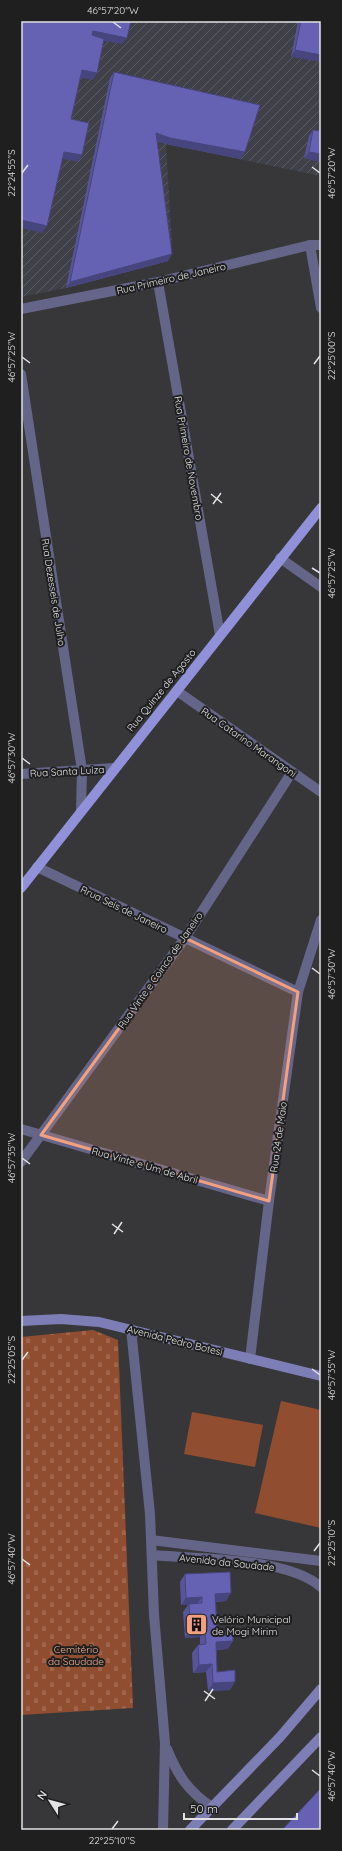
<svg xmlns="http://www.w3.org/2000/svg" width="342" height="1851" viewBox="0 0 342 1851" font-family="Quicksand,sans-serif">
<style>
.industrial{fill:url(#industrial-furrows)}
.cemetery{fill:url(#cemetery-stones)}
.pitch{fill:#914d2f}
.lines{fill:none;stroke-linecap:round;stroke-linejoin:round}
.street{stroke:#656589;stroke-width:10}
.secondary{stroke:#7e7eb6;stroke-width:10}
.primary{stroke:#9191d9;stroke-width:10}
.wall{fill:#58549a}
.shaded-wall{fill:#47457d}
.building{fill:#6662b3;stroke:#47457d}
.marked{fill:#f2a07e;fill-opacity:0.2;stroke:#f2a07e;stroke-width:3;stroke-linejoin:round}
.ticks{fill:none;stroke:#e2e2e4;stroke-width:1.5}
.labels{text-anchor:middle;stroke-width:4;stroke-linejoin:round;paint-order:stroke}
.street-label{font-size:10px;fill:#e2e2e4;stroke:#1f1f20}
.poi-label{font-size:10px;fill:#e2e2e4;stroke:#1f1f20;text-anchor:start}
.park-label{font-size:10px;fill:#f5af92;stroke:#1f1f20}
.neatline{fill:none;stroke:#e2e2e4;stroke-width:1.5}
.ticks-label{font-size:10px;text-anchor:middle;fill:#e2e2e4}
</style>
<defs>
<pattern id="industrial-furrows" width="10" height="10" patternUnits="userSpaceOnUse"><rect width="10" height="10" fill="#3f4048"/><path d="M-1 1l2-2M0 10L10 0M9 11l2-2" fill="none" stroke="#5a5b62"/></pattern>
<pattern id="cemetery-stones" width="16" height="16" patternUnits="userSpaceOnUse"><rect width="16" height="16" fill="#914d2f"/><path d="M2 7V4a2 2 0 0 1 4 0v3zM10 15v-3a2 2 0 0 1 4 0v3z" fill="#a0664d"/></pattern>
</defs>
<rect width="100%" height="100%" fill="#37373a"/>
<polygon class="industrial" points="21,21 321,21 321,176 166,144 172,245 168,261 66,288 21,297"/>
<polygon class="cemetery" points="93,1330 118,1340 133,1708 21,1715 21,1337"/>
<g class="pitch">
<polygon points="281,1401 321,1410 321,1528 255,1513"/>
<polygon points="192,1412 263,1425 255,1467 184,1454"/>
</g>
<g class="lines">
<g class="street">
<polyline points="310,245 321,308"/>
<polyline points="158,282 220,635"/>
<polyline points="21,309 158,282 310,245 321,245"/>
<polyline points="21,374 82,770 81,811"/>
<polyline points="280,558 321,587"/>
<polyline points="177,691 321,792"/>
<polyline points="21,774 114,768"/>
<polyline points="37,867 298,992"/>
<polyline points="21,1129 269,1201"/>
<polyline points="21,1162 185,938 292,772"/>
<polyline points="131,1329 150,1514 154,1615 165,1743 163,1830"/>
<polyline points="250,1359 269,1201 298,992 321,920"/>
<polyline points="151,1540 321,1561"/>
<path d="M 152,1555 C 197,1559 287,1557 321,1587"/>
<path d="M 167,1749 C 178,1776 188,1791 213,1808"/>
</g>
<g class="secondary">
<polyline points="21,1321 61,1319 99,1322 321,1376"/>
<polyline points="190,1830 280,1737 321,1689"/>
<polyline points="232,1830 321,1737"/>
</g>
<polyline class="primary" points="21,888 321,508"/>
</g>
<g class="wall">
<polygon points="298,21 321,21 291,57"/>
<polygon points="114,72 241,159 166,144 157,141 168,261 66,288 110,78"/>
<polygon points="313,130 321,162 304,158 309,136"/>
<polygon points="185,1574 226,1601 216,1602 217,1631 228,1649 216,1650 217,1672 230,1690 208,1691 206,1672 193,1673 192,1653 198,1645 200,1645 200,1637 185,1638 183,1612 188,1605 181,1605 180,1582"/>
</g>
<g class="shaded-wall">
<polygon points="93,31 127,38 122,44 89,38"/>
<polygon points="295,50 321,55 321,62 291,57"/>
<polygon points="82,70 97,73 93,80 78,77"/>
<polygon points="156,133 245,152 241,159 166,144 152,139"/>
<polygon points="64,152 82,155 78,162 60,158"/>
<polygon points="309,152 321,154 321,162 304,158"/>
<polygon points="21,220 47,226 42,233 21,228"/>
<polygon points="172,254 168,261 66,288 70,282"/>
<polygon points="231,1593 226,1601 210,1602 215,1594"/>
<polygon points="202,1597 196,1605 189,1604 188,1605 181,1605 186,1598"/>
<polygon points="205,1629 200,1637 185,1638 190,1630"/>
<polygon points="233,1641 228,1649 210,1650 216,1642"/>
<polygon points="212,1664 206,1672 193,1673 199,1665"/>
<polygon points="235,1682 230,1690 208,1691 213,1683"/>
</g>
<g class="building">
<polygon points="21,21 131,21 127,38 93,31 92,35 104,39 97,73 82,70 71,119 89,123 82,155 64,152 47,226 21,220"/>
<polygon points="301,21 321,21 321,55 295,50"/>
<polygon points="114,72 260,105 245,152 170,138 156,133 172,254 70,282"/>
<polygon points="313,130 321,131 321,154 309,152"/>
<polygon points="230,1572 231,1593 215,1594 217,1631 233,1630 233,1641 216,1642 217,1672 235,1670 235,1682 213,1683 212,1664 199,1665 198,1645 206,1644 205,1629 190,1630 189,1604 202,1603 202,1597 186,1598 185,1574"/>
<polygon points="321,1788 321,1830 282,1830"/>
</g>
<path class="marked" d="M 185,938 L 298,992 L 269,1201 L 41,1135 Z"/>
<path class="ticks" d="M 113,22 L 121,28M 312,167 L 320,173M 22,173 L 28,165M 22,357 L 30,363M 314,364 L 320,356M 211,494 L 222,503M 213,504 L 221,493M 312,568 L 320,573M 22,758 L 30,764M 312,968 L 320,974M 22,1158 L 30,1164M 112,1224 L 123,1232M 114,1234 L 122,1222M 22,1360 L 28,1352M 312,1369 L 320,1375M 314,1551 L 320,1543M 22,1559 L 30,1565M 204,1691 L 215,1699M 205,1701 L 213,1689M 312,1770 L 320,1776M 112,1829 L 118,1821"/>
<defs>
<symbol id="building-square" viewBox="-11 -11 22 22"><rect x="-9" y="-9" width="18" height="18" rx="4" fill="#f2a07e" stroke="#1f1f20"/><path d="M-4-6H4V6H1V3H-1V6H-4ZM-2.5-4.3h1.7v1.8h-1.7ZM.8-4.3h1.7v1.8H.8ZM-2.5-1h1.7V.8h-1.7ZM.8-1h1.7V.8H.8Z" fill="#111"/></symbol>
</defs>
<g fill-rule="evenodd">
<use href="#building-square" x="184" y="1612" width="25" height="25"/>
</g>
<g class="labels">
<g class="street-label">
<text transform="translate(171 278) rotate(-13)" y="4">Rua Primeiro de Janeiro</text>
<text transform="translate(189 458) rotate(80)" y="4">Rua Primeiro de Novembro</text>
<text transform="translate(54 592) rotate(81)" y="4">Rua Dezesseis de Julho</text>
<text transform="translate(161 690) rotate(-51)" y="4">Rua Quinze de Agosto</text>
<text transform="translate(249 742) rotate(35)" y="4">Rua Catarino Marangoni</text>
<text transform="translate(67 771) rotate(-3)" y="4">Rua Santa Luiza</text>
<text transform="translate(124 909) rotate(26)" y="4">Rrua Seis de Janeiro</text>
<text transform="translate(160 970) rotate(-55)" y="4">Rua Vinte e Coinco de Janeiro</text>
<text transform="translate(278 1137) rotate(-82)" y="4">Rua 24 de Maio</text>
<text transform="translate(145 1165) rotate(16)" y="4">Rua Vinte e Um de Abril</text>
<text transform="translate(175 1340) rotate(14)" y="4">Avenida Pedro Botesi</text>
<text transform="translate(227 1562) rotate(6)" y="4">Avenida da Saudade</text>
</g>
<g class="poi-label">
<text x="212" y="1623">Velório Municipal<tspan x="212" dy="12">de Mogi Mirim</tspan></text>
</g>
<g class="park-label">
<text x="76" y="1653">Cemitério<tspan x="76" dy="12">da Saudade</tspan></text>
</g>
</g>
<rect width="342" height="1851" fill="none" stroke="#1f1f20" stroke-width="44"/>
<g transform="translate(50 1801) rotate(306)" stroke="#1f1f20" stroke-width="3" paint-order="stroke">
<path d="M0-3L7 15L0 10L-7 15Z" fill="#e2e2e4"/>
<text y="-6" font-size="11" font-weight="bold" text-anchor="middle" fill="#e2e2e4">N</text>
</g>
<path d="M184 1813v6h113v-6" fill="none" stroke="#e2e2e4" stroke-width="2"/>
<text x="190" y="1813" font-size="12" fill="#e2e2e4" stroke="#1f1f20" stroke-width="3" paint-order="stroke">50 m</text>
<rect x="22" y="22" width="298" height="1807" class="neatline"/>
<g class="ticks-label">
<text x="113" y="14">46°57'20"W</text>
<text transform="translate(331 173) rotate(-90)" y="4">46°57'20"W</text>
<text transform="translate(11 173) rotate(-90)" y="4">22°24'55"S</text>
<text transform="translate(331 356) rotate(-90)" y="4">22°25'00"S</text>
<text transform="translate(11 357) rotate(-90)" y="4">46°57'25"W</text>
<text transform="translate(331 573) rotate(-90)" y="4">46°57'25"W</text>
<text transform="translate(11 758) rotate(-90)" y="4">46°57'30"W</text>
<text transform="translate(331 974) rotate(-90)" y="4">46°57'30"W</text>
<text transform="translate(11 1158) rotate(-90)" y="4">46°57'35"W</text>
<text transform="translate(11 1360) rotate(-90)" y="4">22°25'05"S</text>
<text transform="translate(331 1375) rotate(-90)" y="4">46°57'35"W</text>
<text transform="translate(331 1543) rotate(-90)" y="4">22°25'10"S</text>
<text transform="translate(11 1559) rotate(-90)" y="4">46°57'40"W</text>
<text transform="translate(331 1776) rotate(-90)" y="4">46°57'40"W</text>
<text x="112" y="1844">22°25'10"S</text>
</g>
</svg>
